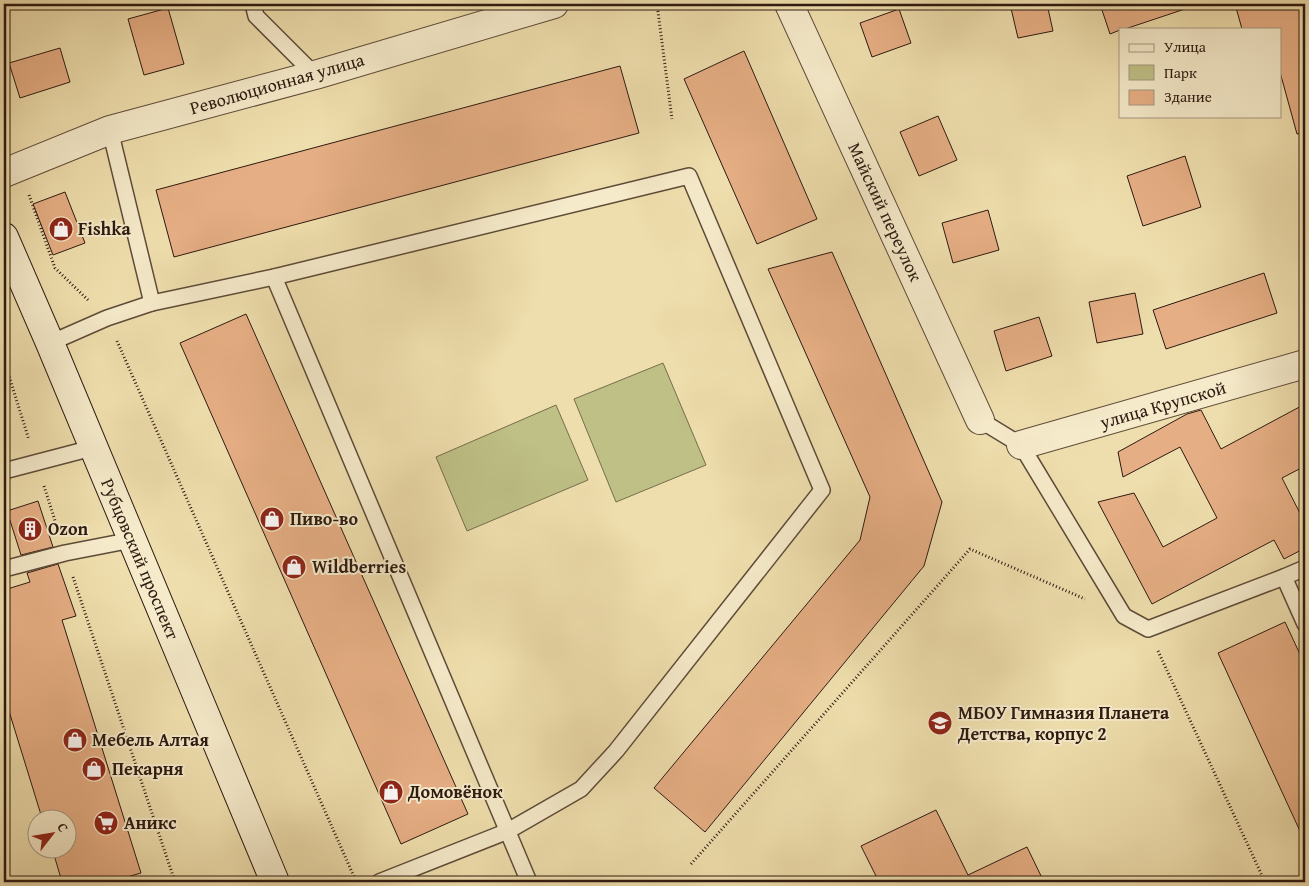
<svg xmlns="http://www.w3.org/2000/svg" width="1309" height="886" viewBox="0 0 1309 886" font-family="'Gentium Book Plus',serif">
<style>
.green{fill:#bec086;stroke:#766d4c}
.building{fill:#e6ae84;stroke:#2d1a11}
.lines{fill:none;stroke-linecap:round;stroke-linejoin:round}
.lane-casing{stroke:#5e4b38;stroke-width:18}
.street-casing{stroke:#5e4b38;stroke-width:30}
.secondary-casing{stroke:#2d1a11;stroke-width:30}
.path{stroke:#2d1a11;stroke-width:3;stroke-dasharray:1 2.5;stroke-linecap:butt}
.lane{stroke:#f5eaca;stroke-width:15}
.street{stroke:#f5eaca;stroke-width:28}
.secondary{stroke:#f5eaca;stroke-width:28}
.labels{text-anchor:middle;stroke-width:4;stroke-linejoin:round;paint-order:stroke}
.street-label{font-size:18px;fill:#2d1a11;stroke:#f5eaca}
.poi-label{font-size:18px;font-weight:bold;fill:#2d1a11;stroke:#f5eaca;text-anchor:start}
</style>
<rect width="100%" height="100%" fill="#efdead"/>
<filter id="stains"><feTurbulence type="fractalNoise" baseFrequency=".004" numOctaves="4"/><feColorMatrix values="0 0 0 0 .2 0 0 0 0 .09 0 0 0 0 .02 0 0 0 .5 -.17"/></filter>
<radialGradient id="worn" r=".72"><stop offset=".6" stop-color="#630" stop-opacity="0"/><stop offset="1" stop-color="#630" stop-opacity=".3"/></radialGradient>
<g class="green">
<polygon points="663,363 706,465 616,502 574,399"/>
<polygon points="556,405 588,480 467,531 436,457"/>
</g>
<g class="building">
<polygon points="1010,4 1047,4 1053,31 1018,38"/>
<polygon points="1100,4 1184,4 1185,9 1125,29 1120,29 1120,30 1110,34"/>
<polygon points="1235,4 1305,4 1305,133 1297,134 1280,72 1280,29 1242,29"/>
<polygon points="168,8 184,64 144,75 128,19"/>
<polygon points="899,9 911,43 872,57 860,23"/>
<polygon points="60,48 70,82 20,98 9,63"/>
<polygon points="744,51 817,219 757,244 684,79"/>
<polygon points="620,66 639,133 174,257 156,190"/>
<polygon points="938,116 957,160 919,176 900,132"/>
<polygon points="1185,156 1201,207 1143,226 1127,176"/>
<polygon points="65,192 85,243 53,255 33,204"/>
<polygon points="988,210 999,250 953,263 942,223"/>
<polygon points="832,252 942,502 924,566 705,832 654,788 860,540 870,497 768,269"/>
<polygon points="1264,273 1277,313 1166,349 1153,310"/>
<polygon points="1135,293 1143,334 1097,343 1089,302"/>
<polygon points="246,314 468,814 401,844 180,343"/>
<polygon points="1039,317 1052,356 1006,371 994,331"/>
<polygon points="1305,404 1305,466 1282,478 1305,523 1305,548 1284,559 1274,540 1152,604 1098,502 1134,493 1163,547 1217,518 1180,447 1123,477 1118,452 1187,414 1201,410 1221,449"/>
<polygon points="38,501 53,547 21,555 7,511"/>
<polygon points="58,564 76,616 62,620 141,873 110,882 62,882 52,848 68,848 68,818 42,818 4,695 4,590 30,582 27,573"/>
<polygon points="1285,622 1305,665 1305,842 1218,653"/>
<polygon points="936,810 968,875 1027,847 1044,882 879,882 861,846"/>
</g>
<g class="lines">
<defs>
<g id="lane">
<polyline points="253,4 256,16 315,75"/>
<polyline points="110,130 152,303"/>
<polyline points="274,277 529,882"/>
<polyline points="50,343 107,318 152,303 274,277 689,176 822,490 616,751 581,789 508,831 379,882"/>
<polyline points="980,420 1021,445 1124,616 1148,629 1284,577 1305,568"/>
<polyline points="4,471 92,448"/>
<polyline points="4,569 65,553 132,540"/>
<polyline points="1284,577 1305,624"/>
</g>
<g id="street">
<polyline points="789,4 980,420"/>
<polyline points="4,173 110,130 315,75 554,4"/>
<polyline points="1021,445 1305,364"/>
</g>
<polyline id="secondary" points="4,237 50,343 275,882"/>
</defs>
<use href="#lane" class="lane-casing"/>
<use href="#street" class="street-casing"/>
<use href="#secondary" class="secondary-casing"/>
<g class="path">
<polyline points="657,4 672,119"/>
<polyline points="29,195 55,268 88,300"/>
<polyline points="117,341 355,879"/>
<polyline points="4,360 29,440"/>
<polyline points="44,486 58,530"/>
<polyline points="73,577 175,882"/>
<polyline points="1158,651 1265,882"/>
<polyline points="691,864 970,549 1085,599"/>
</g>
<use href="#lane" class="lane"/>
<use href="#street" class="street"/>
<use href="#secondary" class="secondary"/>
</g>
<defs>
<symbol id="shop-disc" viewBox="-11 -11 22 22"><circle r="9.5" fill="#8f2418" stroke="#f5eaca"/><path d="M-5-2.5h2.3a2.7 3.5 0 0 1 5.4 0H5L5.5 6h-11ZM-1.5-2.5h3a1.5 2.3 0 0 0-3 0Z" fill="#fff"/></symbol>
<symbol id="building-disc" viewBox="-11 -11 22 22"><circle r="9.5" fill="#8f2418" stroke="#f5eaca"/><path d="M-4-6H4V6H1V3H-1V6H-4ZM-2.5-4.3h1.7v1.8h-1.7ZM.8-4.3h1.7v1.8H.8ZM-2.5-1h1.7V.8h-1.7ZM.8-1h1.7V.8H.8Z" fill="#fff"/></symbol>
<symbol id="school-disc" viewBox="-11 -11 22 22"><circle r="9.5" fill="#8f2418" stroke="#f5eaca"/><path d="M0-5L7-2L0 1L-7-2ZM-4 1L0 2.5L4 1V4Q0 6-4 4Z" fill="#fff"/></symbol>
<symbol id="supermarket-disc" viewBox="-11 -11 22 22"><circle r="9.5" fill="#8f2418" stroke="#f5eaca"/><path d="M-6-5.5h2.5l.6 2H6L4.5 2H-2.5L-4.4-4H-6ZM-1.5 3.2a1.3 1.3 0 1 0 .1 0ZM3 3.2a1.3 1.3 0 1 0 .1 0Z" fill="#fff"/></symbol>
</defs>
<g fill-rule="evenodd">
<use href="#shop-disc" x="47" y="215" width="28" height="28"/>
<use href="#shop-disc" x="258" y="505" width="28" height="28"/>
<use href="#building-disc" x="16" y="515" width="28" height="28"/>
<use href="#shop-disc" x="280" y="553" width="28" height="28"/>
<use href="#school-disc" x="926" y="709" width="28" height="28"/>
<use href="#shop-disc" x="61" y="726" width="28" height="28"/>
<use href="#shop-disc" x="80" y="755" width="28" height="28"/>
<use href="#shop-disc" x="377" y="778" width="28" height="28"/>
<use href="#supermarket-disc" x="92" y="809" width="28" height="28"/>
</g>
<g class="labels">
<g class="street-label">
<text transform="translate(277 84) rotate(-16)" y="6">Революционная улица</text>
<text transform="translate(885 212) rotate(65)" y="6">Майский переулок</text>
<text transform="translate(1163 405) rotate(-16)" y="6">улица Крупской</text>
<text transform="translate(140 559) rotate(67)" y="6">Рубцовский проспект</text>
</g>
<g class="poi-label">
<text x="78" y="235">Fishka</text>
<text x="290" y="525">Пиво-во</text>
<text x="48" y="535">Ozon</text>
<text x="312" y="573">Wildberries</text>
<text x="958" y="719">МБОУ Гимназия Планета<tspan x="958" dy="21">Детства, корпус 2</tspan></text>
<text x="92" y="746">Мебель Алтая</text>
<text x="112" y="775">Пекарня</text>
<text x="408" y="798">Домовёнок</text>
<text x="124" y="829">Аникс</text>
</g>
</g>
<rect width="1309" height="886" fill="none" stroke="#efdead" stroke-width="20"/>
<rect x="5" y="5" width="1299" height="876" fill="none" stroke="#2d1a11" stroke-width="2.5"/>
<rect x="10" y="10" width="1289" height="866" fill="none" stroke="#2d1a11"/>
<rect x="1119" y="28" width="162" height="90" fill="#f5eaca" stroke="#a59780"/>
<rect x="1129" y="44" width="25" height="8" fill="#f5eaca" stroke="#a59780"/>
<text x="1164" y="52" font-size="15" fill="#2d1a11">Улица</text>
<rect x="1129" y="65" width="25" height="15" fill="#bec086" stroke="#a59780"/>
<text x="1164" y="78" font-size="15" fill="#2d1a11">Парк</text>
<rect x="1129" y="90" width="25" height="15" fill="#e6ae84" stroke="#a59780"/>
<text x="1164" y="102" font-size="15" fill="#2d1a11">Здание</text>
<g transform="translate(52 834) rotate(59)"><circle r="24" fill="#f5eaca" stroke="#a59780"/>
<path d="M0-4L9 19L0 12L-9 19Z" fill="#8f2418"/>
<text y="-8" font-size="14" font-weight="bold" text-anchor="middle" fill="#2d1a11">С</text>
</g>
<rect width="100%" height="100%" filter="url(#stains)"/>
<rect width="100%" height="100%" fill="url(#worn)"/>
</svg>
